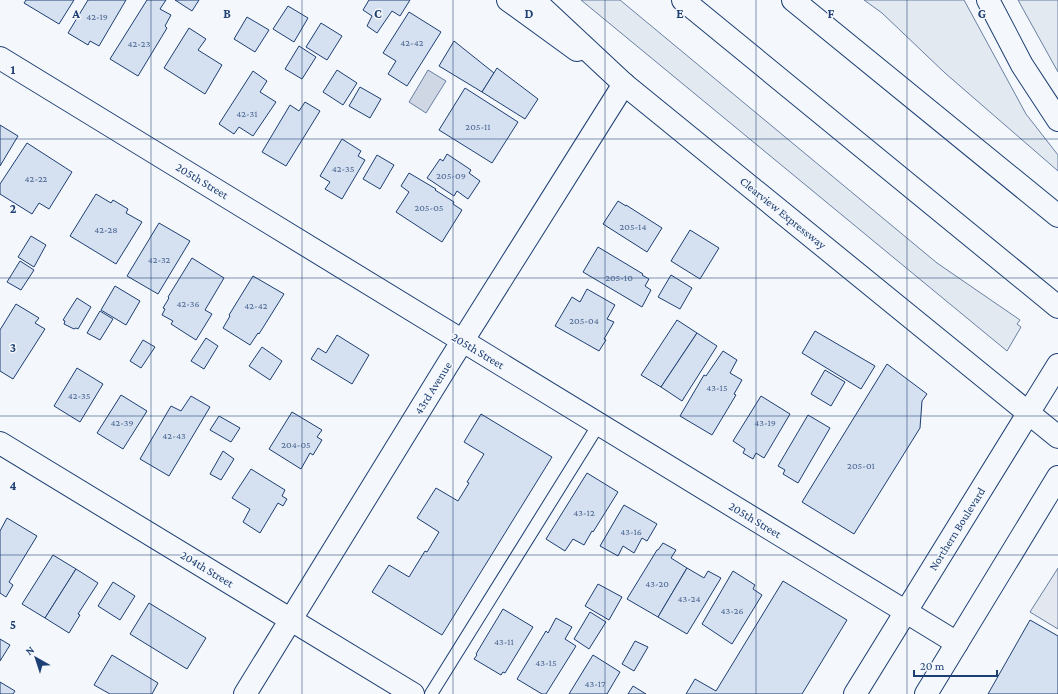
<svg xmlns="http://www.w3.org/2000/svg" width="1058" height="694" viewBox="0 0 1058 694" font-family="'Crimson Pro',serif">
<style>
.green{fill:#e3e9f0;stroke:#687fa3}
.parking{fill:#e3e8f0;stroke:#687fa3}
.water{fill:#cfd7e4;stroke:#687fa3}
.building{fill:#d5e0f0;stroke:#1d3f73}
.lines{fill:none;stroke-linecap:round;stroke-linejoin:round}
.lane-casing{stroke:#1d3f73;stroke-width:14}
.street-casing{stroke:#1d3f73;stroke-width:24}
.secondary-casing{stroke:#1d3f73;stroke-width:24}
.primary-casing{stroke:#1d3f73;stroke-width:24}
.highway-casing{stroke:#1d3f73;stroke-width:24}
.lane{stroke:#f4f7fb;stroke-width:12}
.street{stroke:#f4f7fb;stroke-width:22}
.secondary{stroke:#f4f7fb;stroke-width:22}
.primary{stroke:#f4f7fb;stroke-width:22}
.highway{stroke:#f4f7fb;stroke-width:22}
.grid{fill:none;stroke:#1d3f73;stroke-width:1;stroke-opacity:0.55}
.labels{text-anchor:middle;stroke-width:3;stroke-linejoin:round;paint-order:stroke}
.number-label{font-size:10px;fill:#4b6792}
.street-label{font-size:12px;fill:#1d3f73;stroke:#f4f7fb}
.grid-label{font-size:13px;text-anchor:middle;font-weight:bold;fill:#1d3f73;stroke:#f4f7fb;stroke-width:3;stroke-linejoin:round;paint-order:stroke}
</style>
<rect width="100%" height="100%" fill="#f4f7fb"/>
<g class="green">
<polygon points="581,0 620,0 937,263 1020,320 1017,324 1021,327 1007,351"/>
<polygon points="864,0 964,0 1026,114 1058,155 1058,171 945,73 882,13"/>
<polygon points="1018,0 1058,0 1058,72"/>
</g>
<polygon class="parking" points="1058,568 1058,629 1030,612"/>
<polygon class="water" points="428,70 446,81 426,113 409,102"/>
<g class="building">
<polygon points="26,0 74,0 59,24 24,3"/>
<polygon points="88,0 126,0 99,46 90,41 88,45 68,33"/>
<polygon points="147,0 166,0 160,9 171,15 165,26 167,28 138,76 110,59"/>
<polygon points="175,0 199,0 192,11"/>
<polygon points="369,0 410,0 400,16 392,11 377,33 367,26 372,16 363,10"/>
<polygon points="288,6 308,18 294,42 273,29"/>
<polygon points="409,12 441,32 407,86 388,74 396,61 383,53"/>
<polygon points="247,17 269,30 255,52 234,39"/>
<polygon points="321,23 342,36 327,60 306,47"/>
<polygon points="189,28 206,39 198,50 222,65 205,94 164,68"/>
<polygon points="454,41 494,73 482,92 439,66"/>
<polygon points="299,46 316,57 302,79 285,69"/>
<polygon points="497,68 538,99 525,119 482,92"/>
<polygon points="337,70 357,83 343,105 323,92"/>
<polygon points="253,71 267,81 260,92 276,102 253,136 239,127 234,134 219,124"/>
<polygon points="360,87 381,99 370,118 349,106"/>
<polygon points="465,88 518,122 492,163 439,130"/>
<polygon points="305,102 320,111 286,166 262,152 290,105 299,111"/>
<polygon points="0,125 18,136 0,166"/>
<polygon points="342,139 361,151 358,156 365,160 342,199 325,189 330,182 320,176"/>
<polygon points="27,143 72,172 49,209 39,203 32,214 0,194 0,184"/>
<polygon points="447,154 471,170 469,173 480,181 468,199 457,191 454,196 427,178 440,159 443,161"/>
<polygon points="377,155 394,165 380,189 363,179"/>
<polygon points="409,173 436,189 435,190 454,202 453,204 462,210 442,242 396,212 409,192 401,186"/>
<polygon points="96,194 111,203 113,200 128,209 126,213 142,222 116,264 70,236"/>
<polygon points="618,201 626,206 626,205 662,228 647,252 603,224"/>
<polygon points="159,223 190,241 158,294 127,276"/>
<polygon points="690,230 719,248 700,279 671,261"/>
<polygon points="31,236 46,245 34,267 18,257"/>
<polygon points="598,247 643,274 642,275 649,279 645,286 651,290 642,307 583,272"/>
<polygon points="192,258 224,278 205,310 212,314 196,340 171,324 173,321 162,315 165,309 163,308 169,298 168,297"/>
<polygon points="20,261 34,270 21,290 7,282"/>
<polygon points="671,275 692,288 680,309 658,297"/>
<polygon points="253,276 284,294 259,334 258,333 250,345 223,328 230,316 229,315"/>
<polygon points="115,286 140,301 126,325 101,310"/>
<polygon points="587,289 615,305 607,319 614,322 604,339 606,340 599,351 555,326 572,297 580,302"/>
<polygon points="77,298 91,307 78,329 76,328 74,329 64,324 65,321 63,320"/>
<polygon points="16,304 39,318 35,323 45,329 13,379 0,371 0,330"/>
<polygon points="100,311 113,319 100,340 87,333"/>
<polygon points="677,320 697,333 661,387 641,375"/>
<polygon points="815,331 875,366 861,389 802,353"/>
<polygon points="697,333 717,346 682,401 661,387"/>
<polygon points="337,335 369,355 352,384 311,359 318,348 326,353"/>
<polygon points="206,338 218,346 204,369 191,361"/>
<polygon points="143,340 155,347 141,368 130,361"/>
<polygon points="262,347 282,361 270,380 249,366"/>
<polygon points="723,351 737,360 730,373 742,380 734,394 736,395 712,435 680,416 704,375 706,376"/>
<polygon points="887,364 927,394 922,401 920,428 854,534 802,502"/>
<polygon points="77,368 103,384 80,422 54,406"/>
<polygon points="825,370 845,382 831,406 811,394"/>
<polygon points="121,395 147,411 123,449 97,433"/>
<polygon points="191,396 210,407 169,476 140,459 171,406 181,411"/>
<polygon points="761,396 790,414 764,458 756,453 753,459 743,453 745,449 733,441"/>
<polygon points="292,412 322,430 317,437 322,440 313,455 310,453 301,469 269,449"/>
<polygon points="481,414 552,457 442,635 372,592 389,565 409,577 425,551 427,552 439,532 417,518 436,488 458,501 469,483 467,482 484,454 464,442"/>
<polygon points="808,415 830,428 798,483 783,474 785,470 778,466"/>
<polygon points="219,416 240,428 231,442 210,430"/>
<polygon points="223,451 234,459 221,480 210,474"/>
<polygon points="251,469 285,490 282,496 287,499 283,506 278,503 260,533 243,522 250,509 232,498"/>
<polygon points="587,473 618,492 593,532 592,531 584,545 573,539 565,551 546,539"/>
<polygon points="624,505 657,524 647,541 642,538 634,553 623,546 618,556 600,546"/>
<polygon points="7,518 37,536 9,582 13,585 6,597 0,593 0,531"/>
<polygon points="663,543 676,550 671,558 687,568 658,617 627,599 657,550 658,550"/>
<polygon points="53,555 76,569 45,618 22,604"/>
<polygon points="687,568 704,578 708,571 721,578 687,634 658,617"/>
<polygon points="76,569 98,583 78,614 80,615 69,633 45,618"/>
<polygon points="733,571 755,585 753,589 762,595 732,644 702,624"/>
<polygon points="783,581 847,620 802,694 686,694 695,679 716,691"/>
<polygon points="113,582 135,596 120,620 98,606"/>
<polygon points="598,584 622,597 609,620 585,606"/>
<polygon points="149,603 206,638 187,669 130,634"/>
<polygon points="503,609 533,627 505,673 503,672 501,675 474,659 477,655 476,654"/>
<polygon points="590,612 606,622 589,649 574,639"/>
<polygon points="556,618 572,627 565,639 576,646 546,694 542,694 517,679 546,631 548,633"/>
<polygon points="1030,620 1058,636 1058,694 988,694"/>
<polygon points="0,639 10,645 0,661"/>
<polygon points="635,641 648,647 634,671 622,664"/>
<polygon points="112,655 158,683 152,694 110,694 94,685"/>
<polygon points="593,655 620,672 607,694 569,694"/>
<polygon points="0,682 15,691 13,694 0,694"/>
<polygon points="633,686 646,694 628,694"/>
</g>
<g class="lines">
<defs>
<polyline id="lane" points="431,694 599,424"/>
<g id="street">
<polyline points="0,58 957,643"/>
<polyline points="0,443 413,694"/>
<polyline points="245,694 448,364 624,84"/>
</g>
<polyline id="secondary" points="508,0 577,50"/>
<g id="primary">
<polyline points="988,0 1022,65 1058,120"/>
<polyline points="624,84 1058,437"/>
<polyline points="855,694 1058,365"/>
<polyline points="926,694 1058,477"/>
</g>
<g id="highway">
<polyline points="534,0 624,84"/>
<polyline points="683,0 1058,307"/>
<polyline points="793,0 1058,216"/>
</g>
</defs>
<use href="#lane" class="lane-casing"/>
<use href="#street" class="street-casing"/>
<use href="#secondary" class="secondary-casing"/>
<use href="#primary" class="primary-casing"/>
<use href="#highway" class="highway-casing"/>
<use href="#lane" class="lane"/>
<use href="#street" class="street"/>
<use href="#secondary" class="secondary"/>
<use href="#primary" class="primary"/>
<use href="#highway" class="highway"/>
</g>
<path class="grid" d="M 151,0 L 151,694M 302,0 L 302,694M 453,0 L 453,694M 605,0 L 605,694M 756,0 L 756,694M 907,0 L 907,694M 0,139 L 1058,139M 0,278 L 1058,278M 0,416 L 1058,416M 0,555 L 1058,555"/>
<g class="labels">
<g class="number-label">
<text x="97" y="20">42-19</text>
<text x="412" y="46">42-42</text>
<text x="139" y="47">42-23</text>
<text x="247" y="117">42-31</text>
<text x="478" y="130">205-11</text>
<text x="343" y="172">42-35</text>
<text x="451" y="179">205-09</text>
<text x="36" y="182">42-22</text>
<text x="429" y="211">205-05</text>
<text x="633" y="230">205-14</text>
<text x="106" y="233">42-28</text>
<text x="159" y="263">42-32</text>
<text x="619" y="281">205-10</text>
<text x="188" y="307">42-36</text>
<text x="256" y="309">42-42</text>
<text x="584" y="324">205-04</text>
<text x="717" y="391">43-15</text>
<text x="79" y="399">42-35</text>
<text x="122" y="426">42-39</text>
<text x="765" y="426">43-19</text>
<text x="174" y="439">42-43</text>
<text x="296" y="448">204-05</text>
<text x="861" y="469">205-01</text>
<text x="584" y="516">43-12</text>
<text x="631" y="535">43-16</text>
<text x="657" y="587">43-20</text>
<text x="689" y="602">43-24</text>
<text x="732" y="614">43-26</text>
<text x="504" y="645">43-11</text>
<text x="546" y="666">43-15</text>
<text x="595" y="687">43-17</text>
</g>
<g class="street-label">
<text transform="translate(202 181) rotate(31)" y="4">205th Street</text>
<text transform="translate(783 213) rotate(39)" y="4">Clearview Expressway</text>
<text transform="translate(478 351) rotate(31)" y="4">205th Street</text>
<text transform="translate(433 388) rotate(-58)" y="4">43rd Avenue</text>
<text transform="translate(755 520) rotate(31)" y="4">205th Street</text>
<text transform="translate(957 529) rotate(-58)" y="4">Northern Boulevard</text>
<text transform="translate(207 569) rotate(31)" y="4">204th Street</text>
</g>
</g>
<g class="grid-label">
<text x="76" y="18">A</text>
<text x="227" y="18">B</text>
<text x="378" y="18">C</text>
<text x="529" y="18">D</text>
<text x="680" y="18">E</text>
<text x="831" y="18">F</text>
<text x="982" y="18">G</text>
<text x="13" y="74">1</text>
<text x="13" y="213">2</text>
<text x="13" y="352">3</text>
<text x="13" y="490">4</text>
<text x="13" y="629">5</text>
</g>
<g transform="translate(36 658) rotate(321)" stroke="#f4f7fb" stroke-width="3" paint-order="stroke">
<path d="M0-3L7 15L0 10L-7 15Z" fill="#1d3f73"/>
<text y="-6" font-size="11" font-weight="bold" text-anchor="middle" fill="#1d3f73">N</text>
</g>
<path d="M914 670v6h83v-6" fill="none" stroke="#1d3f73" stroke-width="2"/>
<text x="920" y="670" font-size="12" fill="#1d3f73" stroke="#f4f7fb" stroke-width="3" paint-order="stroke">20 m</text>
</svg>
